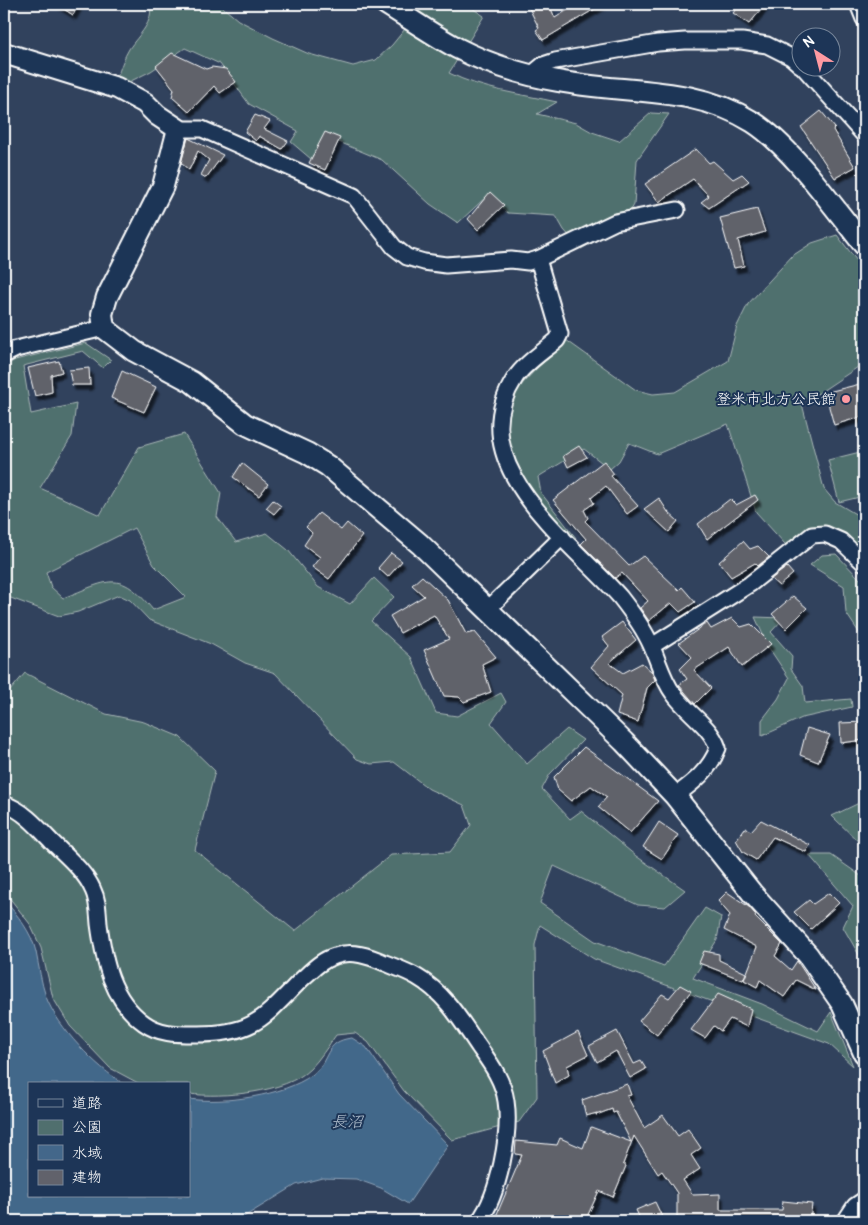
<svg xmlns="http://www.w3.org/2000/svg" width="868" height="1225" viewBox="0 0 868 1225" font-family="Pangolin,'Klee One',sans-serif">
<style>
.green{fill:#506f6e;stroke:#a8b7b6;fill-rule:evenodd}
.water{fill:#43678a;stroke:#8ea4b9}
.building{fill:#61626b;stroke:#fff;filter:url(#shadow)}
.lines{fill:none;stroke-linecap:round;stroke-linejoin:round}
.street-casing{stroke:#fff;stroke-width:19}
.secondary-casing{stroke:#fff;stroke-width:24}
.street{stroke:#1d3557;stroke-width:15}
.secondary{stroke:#1d3557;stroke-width:20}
.poi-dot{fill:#ff9aa2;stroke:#1d3557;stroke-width:2}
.labels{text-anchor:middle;stroke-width:4;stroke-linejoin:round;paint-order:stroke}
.poi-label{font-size:15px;fill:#fff;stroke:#1d3557;text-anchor:end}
.water-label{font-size:16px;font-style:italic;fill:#b4c2d0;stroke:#1d3557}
</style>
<defs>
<filter id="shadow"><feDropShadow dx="3" dy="5" stdDeviation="1" flood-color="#0009"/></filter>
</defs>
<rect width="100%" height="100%" fill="#31425d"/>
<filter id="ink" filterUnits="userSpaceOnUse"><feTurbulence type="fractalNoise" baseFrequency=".02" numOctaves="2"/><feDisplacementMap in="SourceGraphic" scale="10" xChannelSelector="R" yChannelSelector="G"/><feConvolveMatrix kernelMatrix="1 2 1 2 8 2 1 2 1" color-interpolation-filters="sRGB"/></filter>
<g filter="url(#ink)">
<g class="green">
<path d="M 150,4 L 219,4 L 238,20 L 273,38 L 309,54 L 353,66 L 376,60 L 392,45 L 409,24 L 380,4 L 466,4 L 484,16 L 449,73 C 483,90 521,94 557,102 L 537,114 L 576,123 L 592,132 L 619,141 L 651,113 L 669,114 L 637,160 L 634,205 L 621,227 L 581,249 L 564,230 L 556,216 L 508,213 L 487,196 L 458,223 L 430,204 L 382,160 L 327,137 L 311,159 L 291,142 L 298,131 L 249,104 L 220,64 L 185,48 L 151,71 L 125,84 L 117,78 C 120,69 124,57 129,49 C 139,34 154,23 150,4 Z"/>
<path d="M 837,235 L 864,270 L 864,363 L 819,393 L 801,400 L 824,489 L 835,502 L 864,519 L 864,557 L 817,539 L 795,555 L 756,512 L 728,424 L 657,454 L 629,443 L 619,461 L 610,469 L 584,449 L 538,477 L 541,493 L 576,538 L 561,544 C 542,512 496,447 506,410 C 512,389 550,356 566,340 L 636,390 L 653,394 L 675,392 L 728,361 L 737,326 L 748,304 L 792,256 L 812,243 Z"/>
<path d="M 86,343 L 111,360 L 103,368 L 83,351 L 23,366 L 31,414 L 76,404 L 72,436 L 40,488 L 100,515 L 139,447 L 184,434 L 221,493 L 217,517 L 236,542 L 267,533 L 288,550 L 318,587 L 350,604 L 374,578 L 394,597 L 371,621 L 411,657 L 436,713 L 457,716 L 501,693 L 506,702 L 491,723 L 527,764 L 567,729 L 583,740 L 550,774 L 542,789 L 570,819 L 581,811 L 636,856 L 685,890 L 665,907 L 638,905 L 554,866 L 540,903 L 595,941 L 664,966 L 705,908 L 721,917 L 717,940 L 693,978 L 762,1004 L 818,1031 L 831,1012 L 853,1066 L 829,1044 L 594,959 L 540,925 L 535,945 L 537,1097 L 519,1122 L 452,1140 L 404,1091 L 368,1042 L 355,1033 L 336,1035 C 328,1046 320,1059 310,1069 C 286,1093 222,1098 189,1094 L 189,1084 L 140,1084 L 110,1068 L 70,1026 L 53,998 L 41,948 L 30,924 L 4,891 L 4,698 L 25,673 L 106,714 L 144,722 L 180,737 L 215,771 L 195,850 L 295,931 L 391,855 L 450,852 L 471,825 L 464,805 L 429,789 L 394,762 L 371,764 L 357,759 L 275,673 L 245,663 L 211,644 L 149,620 L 130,600 L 119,595 L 78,612 L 59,616 L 8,597 L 4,598 L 4,367 L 15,360 ZM 134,528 L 154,565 L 186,597 L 153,610 C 119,568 108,581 63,598 L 51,587 L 46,572 Z"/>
<polygon points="864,451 864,496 839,502 828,460"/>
<polygon points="836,554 860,579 864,587 864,640 846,613 844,586 810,565 822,555"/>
<polygon points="755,617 784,618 771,632 792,656 791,669 803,686 805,703 851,699 852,707 802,718 762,736 762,720 778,699 789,678 769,648"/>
<polygon points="864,798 864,847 832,816 857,804"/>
<polygon points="809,855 831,855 864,878 864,1018 858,1012 863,962 843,927 853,906"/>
</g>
<path class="water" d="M 4,900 C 17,914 32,933 36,952 C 39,967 41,982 46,997 C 58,1028 96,1067 124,1084 L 29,1084 L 29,1196 L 189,1196 L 189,1099 C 224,1104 283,1096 312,1075 C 331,1061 323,1041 352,1038 L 366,1047 L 399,1094 L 448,1145 L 408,1204 L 381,1188 L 356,1179 L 322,1178 L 296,1185 L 237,1221 L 4,1221 Z"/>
<g class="building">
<polygon points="56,4 79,4 73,15"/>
<polygon points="527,4 549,4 555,18 577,4 603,4 543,40 536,30 539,28"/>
<polygon points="740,4 766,4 749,24 733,13"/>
<polygon points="172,53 206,69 212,67 226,69 236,82 220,93 214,86 189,112 172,97 174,89 156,66"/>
<polygon points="821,111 835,128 833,130 855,167 835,178 801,127"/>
<polygon points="255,115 270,121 264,129 288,141 282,149 259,136 256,141 245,132"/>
<polygon points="325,132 340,138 325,170 309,163"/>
<polygon points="188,138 223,155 206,178 201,175 209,160 198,151 189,170 181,163"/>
<polygon points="696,149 709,163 713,161 733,179 742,174 749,181 709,208 701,202 709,196 693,179 659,202 645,184"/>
<polygon points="490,192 504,205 478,230 468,219"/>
<polygon points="757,209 765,232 738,240 744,266 734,268 720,218"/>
<polygon points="59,361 62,372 51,375 52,392 35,396 28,368"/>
<polygon points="89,368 90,385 72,385 69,370"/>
<polygon points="122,371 156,387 144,412 111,398"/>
<polygon points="864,383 864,416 834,425 829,407 828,392"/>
<polygon points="579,446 587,457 568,467 563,456"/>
<polygon points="604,461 614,474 611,476 638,506 627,514 606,486 591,498 594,503 584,510 588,518 585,521 629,566 643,556 679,590 682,587 695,602 680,612 671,603 649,621 640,608 648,601 622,573 615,578 581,544 586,539 553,500"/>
<polygon points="242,463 268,484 259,496 233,477"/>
<polygon points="755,495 758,500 707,539 698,524 730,499 736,505"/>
<polygon points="659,498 668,512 678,521 669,532 644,509"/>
<polygon points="273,500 281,506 274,514 266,508"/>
<polygon points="319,513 341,530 347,523 362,536 329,579 312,567 320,557 304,545 312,533 306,527"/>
<polygon points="743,541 750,549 758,546 769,557 758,566 755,563 731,577 719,562"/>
<polygon points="391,553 402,561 388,577 378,568"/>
<polygon points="787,567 793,574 779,586 771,579"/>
<polygon points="422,576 448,600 466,634 475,632 496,657 482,664 491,692 464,702 459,697 444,696 424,650 449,639 434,615 400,633 390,616 424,596 412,585"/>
<polygon points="793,596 807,608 786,629 772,614"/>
<polygon points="732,618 741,627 751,624 771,644 742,667 729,647 694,670 711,688 695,704 679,685 687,679 680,669 692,657 679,643 707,623 711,629"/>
<polygon points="622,622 636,640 609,663 623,673 642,663 652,672 655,680 647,688 638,722 617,715 622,695 591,667 609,646 602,637"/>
<polygon points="864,722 864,740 841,743 840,723"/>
<polygon points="807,728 830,735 818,762 800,755"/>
<polygon points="584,747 658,801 630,833 598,807 607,797 591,786 571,801 558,790 554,777"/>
<polygon points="761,820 810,845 806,852 773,837 756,860 743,852 736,840 745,828 751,831"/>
<polygon points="659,822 678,835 662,859 643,847"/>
<polygon points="727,892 749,907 756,915 755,917 782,944 775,956 791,970 797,961 816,990 796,980 784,997 760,980 757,987 744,980 757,947 724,930 730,915 718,901"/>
<polygon points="829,893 839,903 811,929 794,912 809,900 813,904"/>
<polygon points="704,951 719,954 719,960 746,973 743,980 699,963"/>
<polygon points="680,985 691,991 657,1035 639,1021 662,994 669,998"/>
<polygon points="718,994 751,1009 747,1027 730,1019 721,1031 714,1026 705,1038 691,1030"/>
<polygon points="617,1031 634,1064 641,1061 646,1069 630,1078 616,1051 597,1062 589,1046"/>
<polygon points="578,1032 588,1055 567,1066 569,1075 555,1083 543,1051"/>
<polygon points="627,1084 631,1095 627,1096 644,1128 663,1115 678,1136 688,1129 701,1148 691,1155 700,1169 683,1180 693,1195 720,1194 720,1210 782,1210 783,1201 812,1204 810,1221 677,1221 677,1193 662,1171 658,1174 634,1136 623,1164 626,1166 613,1197 599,1191 585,1221 494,1221 522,1155 515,1154 516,1141 557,1145 560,1138 583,1148 591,1127 631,1142 616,1112 613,1113 612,1109 596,1115 597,1113 586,1116 582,1100"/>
<polygon points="655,1202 664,1221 641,1221 636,1210"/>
</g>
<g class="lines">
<defs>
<g id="street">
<polyline points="858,4 864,19"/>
<polyline points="804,68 864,135"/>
<polyline points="531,75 543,65 555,61 658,43 685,41 742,41 767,45 791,57 800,65"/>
<path d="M 178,129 L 202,129 L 354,196 L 394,247 L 407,257 L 424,262 L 446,265 L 511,260 L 528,262 L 538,259 L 560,334 L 557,340 C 543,352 525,363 515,378 C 459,464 571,541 620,597 C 631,611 644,629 651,645 C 658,660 663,680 673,693 C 686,712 711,726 718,748 C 710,770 693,783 675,796"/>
<polyline points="538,259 615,222 677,210"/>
<polyline points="4,355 16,349 104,328"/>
<polyline points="487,610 562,537"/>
<polyline points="652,646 750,584 812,535 825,534 841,541 864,563"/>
<path d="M 4,804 C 23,810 37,826 51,841 C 65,855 85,871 93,890 C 98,900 98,912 99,924 C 104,961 111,999 144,1023 C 159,1034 176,1034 194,1034 C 252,1035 262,1020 300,981 C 311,971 321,960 335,956 C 352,950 369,956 385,963 C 395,967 407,971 417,977 C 445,993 462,1022 479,1047 C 491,1064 503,1080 506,1101 C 511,1133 499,1195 479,1221"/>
<polyline points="845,1221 855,1206 864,1200"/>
</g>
<g id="secondary">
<path d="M 386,4 C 410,19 433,35 457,48 C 488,64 524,75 558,81 C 624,94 694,85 753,122 C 792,147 834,208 864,245"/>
<polyline points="4,53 117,88 145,103 157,115 178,129 163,186 107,297 102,314 104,328 134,351 192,382 245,424 307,453 328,466 420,544 624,742 675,796 752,893 808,955 842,1004 864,1053"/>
</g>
</defs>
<use href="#street" class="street-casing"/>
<use href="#secondary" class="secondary-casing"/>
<use href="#street" class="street"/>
<use href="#secondary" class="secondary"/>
</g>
</g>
<circle class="poi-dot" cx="846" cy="399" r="5"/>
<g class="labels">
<g class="poi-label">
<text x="836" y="404">登米市北方公民館</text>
</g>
<g class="water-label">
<text x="347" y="1127">長沼</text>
</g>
</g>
<rect width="868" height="1225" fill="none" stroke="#1d3557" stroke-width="20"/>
<rect x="10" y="10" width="848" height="1205" fill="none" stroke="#fff" stroke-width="2" filter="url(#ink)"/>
<rect x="28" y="1082" width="162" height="115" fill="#1d3557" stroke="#77869a"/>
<rect x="38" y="1099" width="25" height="8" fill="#1d3557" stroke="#77869a"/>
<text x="72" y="1108" font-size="15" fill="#ffffff">道路</text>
<rect x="38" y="1120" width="25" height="15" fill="#506f6e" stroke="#77869a"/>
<text x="72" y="1132" font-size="15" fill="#ffffff">公園</text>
<rect x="38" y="1145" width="25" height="15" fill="#43678a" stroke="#77869a"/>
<text x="72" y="1158" font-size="15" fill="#ffffff">水域</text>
<rect x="38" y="1170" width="25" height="15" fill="#61626b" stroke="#77869a"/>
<text x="72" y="1182" font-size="15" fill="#ffffff">建物</text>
<g transform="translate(816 52) rotate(324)"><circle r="24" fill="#1d3557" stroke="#77869a"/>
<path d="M0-4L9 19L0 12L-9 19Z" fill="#ff9aa2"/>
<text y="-8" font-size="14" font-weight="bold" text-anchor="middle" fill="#ffffff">N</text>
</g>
</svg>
